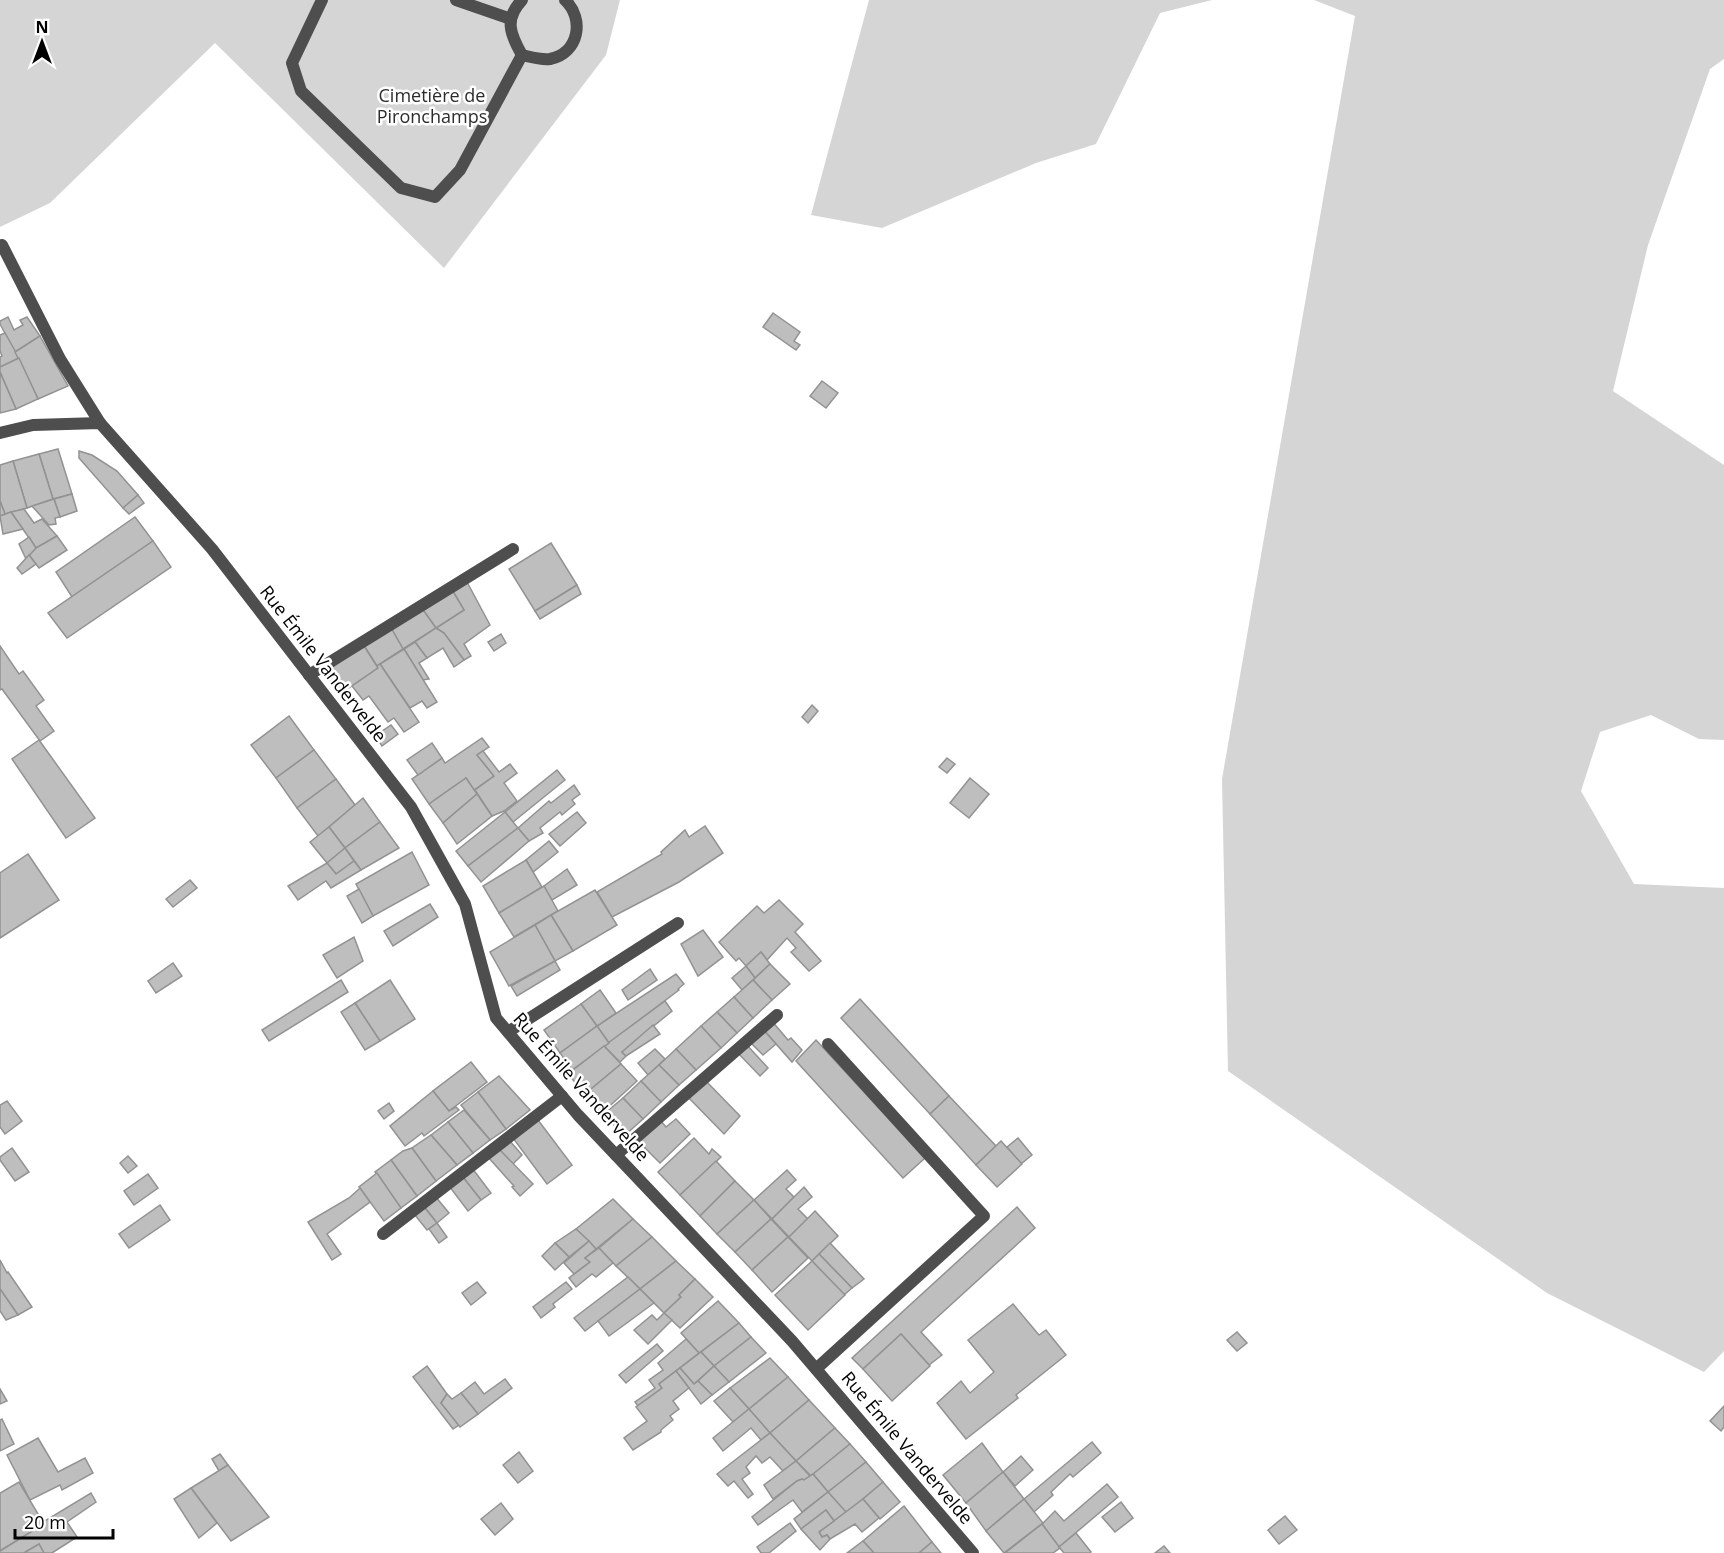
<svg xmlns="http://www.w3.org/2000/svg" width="1724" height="1553" viewBox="0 0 1724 1553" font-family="'Open Sans',sans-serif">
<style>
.green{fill:#d5d5d5}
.building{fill:#bebebe;stroke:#929292;stroke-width:1.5}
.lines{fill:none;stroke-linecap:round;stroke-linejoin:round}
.lane{stroke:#4e4e4e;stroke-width:12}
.street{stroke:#4e4e4e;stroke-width:12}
.labels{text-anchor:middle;stroke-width:5;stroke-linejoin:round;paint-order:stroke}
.park-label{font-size:18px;fill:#2c2c2c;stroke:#fff}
.street-label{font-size:18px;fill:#000;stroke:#fff}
</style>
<rect width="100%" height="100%" fill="#fff"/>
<g class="green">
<polygon points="0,0 620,0 606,55 444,268 215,43 50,203 0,227"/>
<polygon points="869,0 1212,0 1160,13 1096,144 1036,163 882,228 811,215"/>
<polygon points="1314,0 1724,0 1724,59 1710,69 1648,245 1613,391 1724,465 1724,740 1699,739 1651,715 1600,732 1581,791 1634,884 1724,888 1724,1351 1704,1372 1547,1293 1228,1071 1222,779 1355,16"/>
</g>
<g class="building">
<polygon points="773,313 800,332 794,341 800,345 796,350 763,327"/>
<polygon points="8,317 14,330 23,325 20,320 27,317 40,336 15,352 0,324 0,321"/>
<polygon points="5,333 19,358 0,367 0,357 2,356 0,351 0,335"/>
<polygon points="40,336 68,386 38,399 15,352"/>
<polygon points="19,358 38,399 16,409 0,372 0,367"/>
<polygon points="0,372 16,409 0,413"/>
<polygon points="822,381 838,393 826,408 810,396"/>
<polygon points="58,449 72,494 53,499 39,454"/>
<polygon points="79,451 92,455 117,471 138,495 123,508 79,458"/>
<polygon points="39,454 53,499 27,508 13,461"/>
<polygon points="13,461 27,508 5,514 0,501 0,465"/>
<polygon points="72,494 77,511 60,517 54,499"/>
<polygon points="138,495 144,503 129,514 123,508"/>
<polygon points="54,499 60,517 55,518 56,524 49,525 32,506"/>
<polygon points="0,501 5,514 0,516"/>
<polygon points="24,509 34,523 42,519 57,536 36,548 11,512"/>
<polygon points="11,512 23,529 3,534 0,516"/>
<polygon points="135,517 153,541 72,597 56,572"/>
<polygon points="57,536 67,550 39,568 29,555 36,548"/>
<polygon points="29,537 36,548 26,559 19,544"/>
<polygon points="153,541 171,567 67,638 48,613"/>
<polygon points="551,543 577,585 535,611 509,569"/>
<polygon points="29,555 36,564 22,574 17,568"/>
<polygon points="467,582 490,625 464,644 471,656 464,660 444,633 436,628 464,610 451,588"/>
<polygon points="577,585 581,594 540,619 535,611"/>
<polygon points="451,588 464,610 436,628 421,607"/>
<polygon points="421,607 436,628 403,649 390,626"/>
<polygon points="390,626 403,649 377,666 363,644"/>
<polygon points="436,628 444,633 464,660 454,667 443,648 427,658 415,642"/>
<polygon points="501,634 506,643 494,651 488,642"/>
<polygon points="415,642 427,658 419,663 429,679 423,680 404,649"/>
<polygon points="0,646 19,674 23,671 44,700 36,706 54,731 40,741 2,689 0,690"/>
<polygon points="364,646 378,668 340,694 328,677 330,669"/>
<polygon points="404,649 437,702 427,708 422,701 410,708 380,664"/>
<polygon points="380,664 419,722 404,732 394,718 388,722 369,696 363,700 352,686 378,668 377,666"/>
<polygon points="812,705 818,711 808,723 802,717"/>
<polygon points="289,716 314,750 276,778 251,745"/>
<polygon points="391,725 398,734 382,746 375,736"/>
<polygon points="482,738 489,747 477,755 494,776 474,790 466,778 429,804 412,779 442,758 445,763"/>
<polygon points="39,740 95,818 66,838 12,759"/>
<polygon points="432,743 442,758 418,775 407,760"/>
<polygon points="314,750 336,779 297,808 276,778"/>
<polygon points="483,751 499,772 510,764 517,773 504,783 517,801 504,811 492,816 475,790 494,776 477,755"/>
<polygon points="947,758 955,764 947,773 939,767"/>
<polygon points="557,770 565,780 513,822 505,812"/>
<polygon points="466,778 477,794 443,823 429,804"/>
<polygon points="970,778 989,794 969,818 950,803"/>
<polygon points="336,779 355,805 318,836 297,808"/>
<polygon points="574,785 580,794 572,800 575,804 562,815 560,812 540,828 543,833 529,841 518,828 549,801 551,803"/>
<polygon points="477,794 492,816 457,844 443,823"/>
<polygon points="363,798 380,822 345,848 329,827"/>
<polygon points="505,812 518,828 468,866 456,851"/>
<polygon points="577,812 586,823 560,846 549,834"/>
<polygon points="380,822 399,848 361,870 345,848"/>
<polygon points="705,826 723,853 679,882 612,917 597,892 662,854 661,852 685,830 689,837"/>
<polygon points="329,827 345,848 327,863 310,842"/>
<polygon points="518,828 529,841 481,882 468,866"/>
<polygon points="549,841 558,852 533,872 526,860"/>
<polygon points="345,848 354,861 336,874 327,863"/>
<polygon points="412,852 429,885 373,916 356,884"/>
<polygon points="28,854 59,900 0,938 0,873"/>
<polygon points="526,860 542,887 499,913 483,886"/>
<polygon points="354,861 361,870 331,888 326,881 298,900 288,886 327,863 336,874"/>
<polygon points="567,869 577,885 552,900 544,886"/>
<polygon points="190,880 197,888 173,907 166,899"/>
<polygon points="544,886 558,911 514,937 499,913"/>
<polygon points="359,889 373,916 362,923 347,896"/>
<polygon points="595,890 617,925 573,951 551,915"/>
<polygon points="779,900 803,924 795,932 821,961 809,971 791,952 796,948 787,938 767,960 761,952 746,966 739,958 736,961 719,942 757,906 764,913"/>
<polygon points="430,904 438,917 393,946 384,931"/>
<polygon points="551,915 573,951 555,961 535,925"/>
<polygon points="535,925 555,961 509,986 490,952"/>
<polygon points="703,930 723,957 698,976 681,944"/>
<polygon points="354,937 363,961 337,978 323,955"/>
<polygon points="761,952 770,964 755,978 746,966"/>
<polygon points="555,961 560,970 517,996 511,986"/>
<polygon points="173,963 182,976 156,993 148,981"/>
<polygon points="770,964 790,984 772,1000 753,980"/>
<polygon points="746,966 755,978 742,990 732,978"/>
<polygon points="650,969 657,980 628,1000 622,990"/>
<polygon points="676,974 684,984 678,989 679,990 609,1043 597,1026"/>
<polygon points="341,980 348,992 269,1041 262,1030"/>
<polygon points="390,980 415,1019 380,1041 355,1003"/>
<polygon points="753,980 772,1000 753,1018 734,997"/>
<polygon points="600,990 616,1013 597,1026 581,1004"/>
<polygon points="734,997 753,1018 737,1033 717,1012"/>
<polygon points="860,999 949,1096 930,1114 841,1018"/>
<polygon points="665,1001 672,1011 622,1052 626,1056 620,1062 604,1046"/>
<polygon points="355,1003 380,1041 365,1050 341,1012"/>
<polygon points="581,1004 597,1026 560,1053 544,1030"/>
<polygon points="717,1012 737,1033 721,1048 701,1026"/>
<polygon points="771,1020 788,1040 791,1038 802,1050 792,1062 762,1028"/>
<polygon points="653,1025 660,1034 626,1056 622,1052"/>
<polygon points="597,1026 609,1043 572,1070 560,1053"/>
<polygon points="701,1026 721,1048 696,1070 676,1049"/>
<polygon points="762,1028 776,1044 763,1055 748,1040"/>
<polygon points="816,1040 925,1158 903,1178 796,1061"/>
<polygon points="745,1043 768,1068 760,1076 737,1052"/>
<polygon points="604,1046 621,1064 585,1094 568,1074"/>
<polygon points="655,1049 665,1059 648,1075 638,1063"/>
<polygon points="676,1049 696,1070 679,1085 659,1065"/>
<polygon points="471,1062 487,1082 449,1111 433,1091"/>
<polygon points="621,1064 637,1081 602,1113 585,1094"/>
<polygon points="659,1065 679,1085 661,1102 641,1081"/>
<polygon points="499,1076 530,1110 506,1129 478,1092"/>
<polygon points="704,1079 740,1116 724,1134 687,1096"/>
<polygon points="641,1081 661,1102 643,1119 623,1098"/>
<polygon points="433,1091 449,1111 456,1107 459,1110 424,1136 422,1133 405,1146 390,1126"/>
<polygon points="478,1092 506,1129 490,1140 461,1105"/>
<polygon points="949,1096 996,1146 976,1165 930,1114"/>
<polygon points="623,1098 643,1119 624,1136 604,1114"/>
<polygon points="7,1101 22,1121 5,1134 0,1127 0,1105"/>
<polygon points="389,1103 394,1111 384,1119 378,1111"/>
<polygon points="464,1110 490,1140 473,1153 448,1122"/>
<polygon points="676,1119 690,1134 660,1163 638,1141 661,1121 666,1127"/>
<polygon points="538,1120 572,1165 547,1184 513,1138"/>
<polygon points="448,1122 473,1153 457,1165 431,1135"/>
<polygon points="431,1135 457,1165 436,1181 412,1148"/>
<polygon points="694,1138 709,1154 712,1149 721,1157 680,1195 658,1172"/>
<polygon points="1018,1138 1032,1155 1021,1164 1007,1147"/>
<polygon points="509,1140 522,1155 513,1164 498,1148"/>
<polygon points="1001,1141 1022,1164 997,1187 976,1165"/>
<polygon points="12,1148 29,1172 15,1181 0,1160 0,1157"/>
<polygon points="412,1148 436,1181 417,1196 391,1160 403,1151"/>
<polygon points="498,1148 533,1184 520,1196 512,1187 514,1186 488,1157"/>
<polygon points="128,1156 137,1166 128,1173 120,1163"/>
<polygon points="391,1160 417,1196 401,1208 375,1172"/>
<polygon points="716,1161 735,1181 700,1216 680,1195"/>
<polygon points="472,1168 491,1193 481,1200 462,1176"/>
<polygon points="787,1170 796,1180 786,1189 794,1197 772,1219 754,1200"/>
<polygon points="377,1173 401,1208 384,1221 359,1187"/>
<polygon points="148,1174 158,1188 134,1205 124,1191"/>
<polygon points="462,1176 481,1200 468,1211 449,1186"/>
<polygon points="735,1181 754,1200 717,1234 700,1216"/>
<polygon points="804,1187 812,1197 798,1209 808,1219 789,1237 772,1219"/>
<polygon points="360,1188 370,1202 327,1234 341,1254 332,1260 308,1222 349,1198"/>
<polygon points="435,1196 449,1213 437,1223 423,1205"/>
<polygon points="613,1199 633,1219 596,1249 576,1229"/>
<polygon points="754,1200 771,1219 735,1252 717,1234"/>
<polygon points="160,1205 170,1220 129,1248 119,1234"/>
<polygon points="424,1207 437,1223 427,1230 415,1215"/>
<polygon points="1017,1207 1035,1228 921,1332 942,1355 929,1365 901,1334 863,1369 852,1358"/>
<polygon points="815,1211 838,1236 812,1261 789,1237"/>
<polygon points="633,1219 652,1237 616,1266 599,1248"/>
<polygon points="771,1219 788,1237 752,1270 735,1252"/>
<polygon points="437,1223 447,1237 439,1243 429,1229"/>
<polygon points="576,1229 589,1241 569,1257 555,1243"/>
<polygon points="652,1237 676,1261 640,1289 616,1266"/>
<polygon points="788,1237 808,1258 772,1292 752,1270"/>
<polygon points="589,1241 596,1249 585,1258 590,1262 574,1274 564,1263"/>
<polygon points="555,1243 569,1257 555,1270 542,1256"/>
<polygon points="830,1243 864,1279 852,1288 819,1254"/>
<polygon points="599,1248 613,1263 596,1277 592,1274 576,1287 569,1278 590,1262 585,1258"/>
<polygon points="819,1254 852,1288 844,1295 812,1261"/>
<polygon points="0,1260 7,1273 8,1272 32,1307 18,1315 0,1289"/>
<polygon points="676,1261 695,1279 679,1295 681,1297 664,1313 640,1289"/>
<polygon points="812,1261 845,1295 808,1330 775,1295"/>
<polygon points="628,1277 640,1289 585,1331 574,1318"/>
<polygon points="695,1279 713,1297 680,1328 664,1313 681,1297 679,1295"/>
<polygon points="477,1282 486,1293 471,1305 462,1293"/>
<polygon points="566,1282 572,1289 553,1304 555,1307 541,1318 533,1307"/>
<polygon points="0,1289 18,1315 6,1320 0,1311"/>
<polygon points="640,1289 654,1303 609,1336 598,1321"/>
<polygon points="718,1301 739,1323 699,1353 681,1333"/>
<polygon points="1013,1304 1039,1335 1046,1330 1066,1355 1016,1395 1018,1398 966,1439 937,1403 961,1381 970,1393 994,1372 968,1340"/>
<polygon points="664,1313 672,1320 648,1344 634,1330 652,1315 657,1320"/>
<polygon points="739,1323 751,1337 714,1366 701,1352"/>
<polygon points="1237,1332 1247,1343 1237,1351 1227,1340"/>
<polygon points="901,1334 930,1366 892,1401 863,1369"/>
<polygon points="751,1337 766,1353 729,1382 714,1366"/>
<polygon points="686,1339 699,1353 659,1384 662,1388 638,1406 635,1402 655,1388 649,1380 663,1370 658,1363"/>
<polygon points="657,1344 663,1351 626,1383 619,1375"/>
<polygon points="701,1352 714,1366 694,1384 680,1368"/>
<polygon points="770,1358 788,1377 749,1409 730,1388"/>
<polygon points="427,1366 447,1394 441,1403 459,1425 453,1429 413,1377"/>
<polygon points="714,1366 729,1382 712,1395 698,1381"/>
<polygon points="680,1368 694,1384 698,1381 712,1395 701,1404 676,1371"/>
<polygon points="676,1371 689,1388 673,1401 679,1409 670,1416 673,1420 661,1430 661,1432 633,1450 624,1438 647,1421 636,1407 662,1388 659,1384"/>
<polygon points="788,1377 809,1400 770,1433 749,1409"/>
<polygon points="505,1379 512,1388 478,1414 461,1393 475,1382 484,1394"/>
<polygon points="730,1388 749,1409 733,1422 714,1401"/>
<polygon points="0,1389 7,1401 0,1404"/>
<polygon points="461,1393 478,1414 460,1427 441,1403 447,1394 452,1399"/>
<polygon points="809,1400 835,1428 796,1461 770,1433"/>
<polygon points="1724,1406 1724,1427 1721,1431 1710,1421"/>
<polygon points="749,1409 770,1433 761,1440 751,1428 723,1451 713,1438"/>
<polygon points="2,1419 14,1444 0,1451 0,1420"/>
<polygon points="835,1428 850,1444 811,1476 796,1461"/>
<polygon points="770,1433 796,1461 783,1471 770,1457 762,1463 756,1456 746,1467 750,1473 742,1479 753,1494 748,1498 734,1481 728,1486 717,1474"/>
<polygon points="38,1438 58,1472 85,1458 93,1473 62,1490 60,1485 30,1500 7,1455"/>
<polygon points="1092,1442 1101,1453 1073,1477 1070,1474 1051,1492 1053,1495 1034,1512 1024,1499"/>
<polygon points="982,1443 1003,1472 966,1503 943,1475"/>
<polygon points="850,1444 866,1462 828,1492 813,1474"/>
<polygon points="519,1452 533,1471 518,1483 503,1465"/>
<polygon points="220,1454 228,1465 219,1471 212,1459"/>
<polygon points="1021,1456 1033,1470 1015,1486 1003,1472"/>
<polygon points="796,1461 810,1476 804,1480 802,1479 797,1481 773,1499 764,1485"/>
<polygon points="866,1462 883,1482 846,1513 828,1492"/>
<polygon points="228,1465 269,1517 231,1541 191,1488"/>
<polygon points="1003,1472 1024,1499 986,1531 966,1503"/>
<polygon points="813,1474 828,1492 802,1512 793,1500 758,1525 752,1517 797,1481 802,1479 804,1480"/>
<polygon points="19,1482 44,1524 0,1551 0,1493"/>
<polygon points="883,1482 900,1502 880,1519 863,1499"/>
<polygon points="1107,1484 1118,1497 1059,1547 1042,1524 1055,1511 1064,1521"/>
<polygon points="191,1488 217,1523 199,1538 174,1499"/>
<polygon points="828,1492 846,1512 835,1522 826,1510 801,1529 794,1519"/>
<polygon points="91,1493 96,1502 67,1522 77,1537 52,1553 44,1553 39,1544 24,1553 0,1553 0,1551 44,1524 43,1522"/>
<polygon points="863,1499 879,1518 862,1532 855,1524 830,1539 827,1535 822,1537 819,1532"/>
<polygon points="1024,1499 1043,1523 1004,1553 986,1531"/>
<polygon points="1121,1502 1133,1518 1115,1532 1102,1517"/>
<polygon points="501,1503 513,1519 495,1535 481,1519"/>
<polygon points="904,1506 932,1542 919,1553 874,1553 863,1541"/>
<polygon points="826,1510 834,1521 819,1532 822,1537 827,1535 830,1539 820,1550 801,1529"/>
<polygon points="1285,1516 1297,1530 1279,1544 1268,1530"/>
<polygon points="790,1523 796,1531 769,1553 761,1553 757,1547"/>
<polygon points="1042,1524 1060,1548 1053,1553 1005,1553"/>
<polygon points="1076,1533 1091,1552 1090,1553 1064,1553 1059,1547"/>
<polygon points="863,1541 874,1553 847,1553"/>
<polygon points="932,1542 941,1553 919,1553"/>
<polygon points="39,1544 44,1553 24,1553"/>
<polygon points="1164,1546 1170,1553 1155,1553"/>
</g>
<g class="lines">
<g class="lane">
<polyline points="322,0 292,63 301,91 401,188 435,197 460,170 522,55"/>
<polyline points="456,0 511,19"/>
<path d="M 522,0 C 504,19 510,34 522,55 C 531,57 540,60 550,59 C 579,53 585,19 565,0"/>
<polyline points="2,245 60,359 100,423"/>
<polyline points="309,675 513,549"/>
<polyline points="508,1032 678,923"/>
<polyline points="616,1155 777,1015"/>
<polyline points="383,1234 562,1096"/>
<polyline points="816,1369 984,1216 828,1044"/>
</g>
<polyline class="street" points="0,433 33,425 100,423 212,549 411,807 465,904 496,1018 578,1115 792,1341 973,1553"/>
</g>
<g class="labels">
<g class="park-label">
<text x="432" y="102">Cimetière de<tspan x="432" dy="21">Pironchamps</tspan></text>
</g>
<g class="street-label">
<text transform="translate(323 664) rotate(52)" y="6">Rue Émile Vandervelde</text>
<text transform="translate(581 1087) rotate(48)" y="6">Rue Émile Vandervelde</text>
<text transform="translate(907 1448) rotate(50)" y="6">Rue Émile Vandervelde</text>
</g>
</g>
<g transform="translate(42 42)" stroke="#ffffff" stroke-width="4.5" paint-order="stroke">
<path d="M0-4.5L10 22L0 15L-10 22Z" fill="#000000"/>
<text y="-9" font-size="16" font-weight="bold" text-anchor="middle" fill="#000000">N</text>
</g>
<path d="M15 1529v9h98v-9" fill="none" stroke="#000000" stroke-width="3"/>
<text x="24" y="1529" font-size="18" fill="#000000" stroke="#ffffff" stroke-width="4.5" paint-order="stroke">20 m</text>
</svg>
